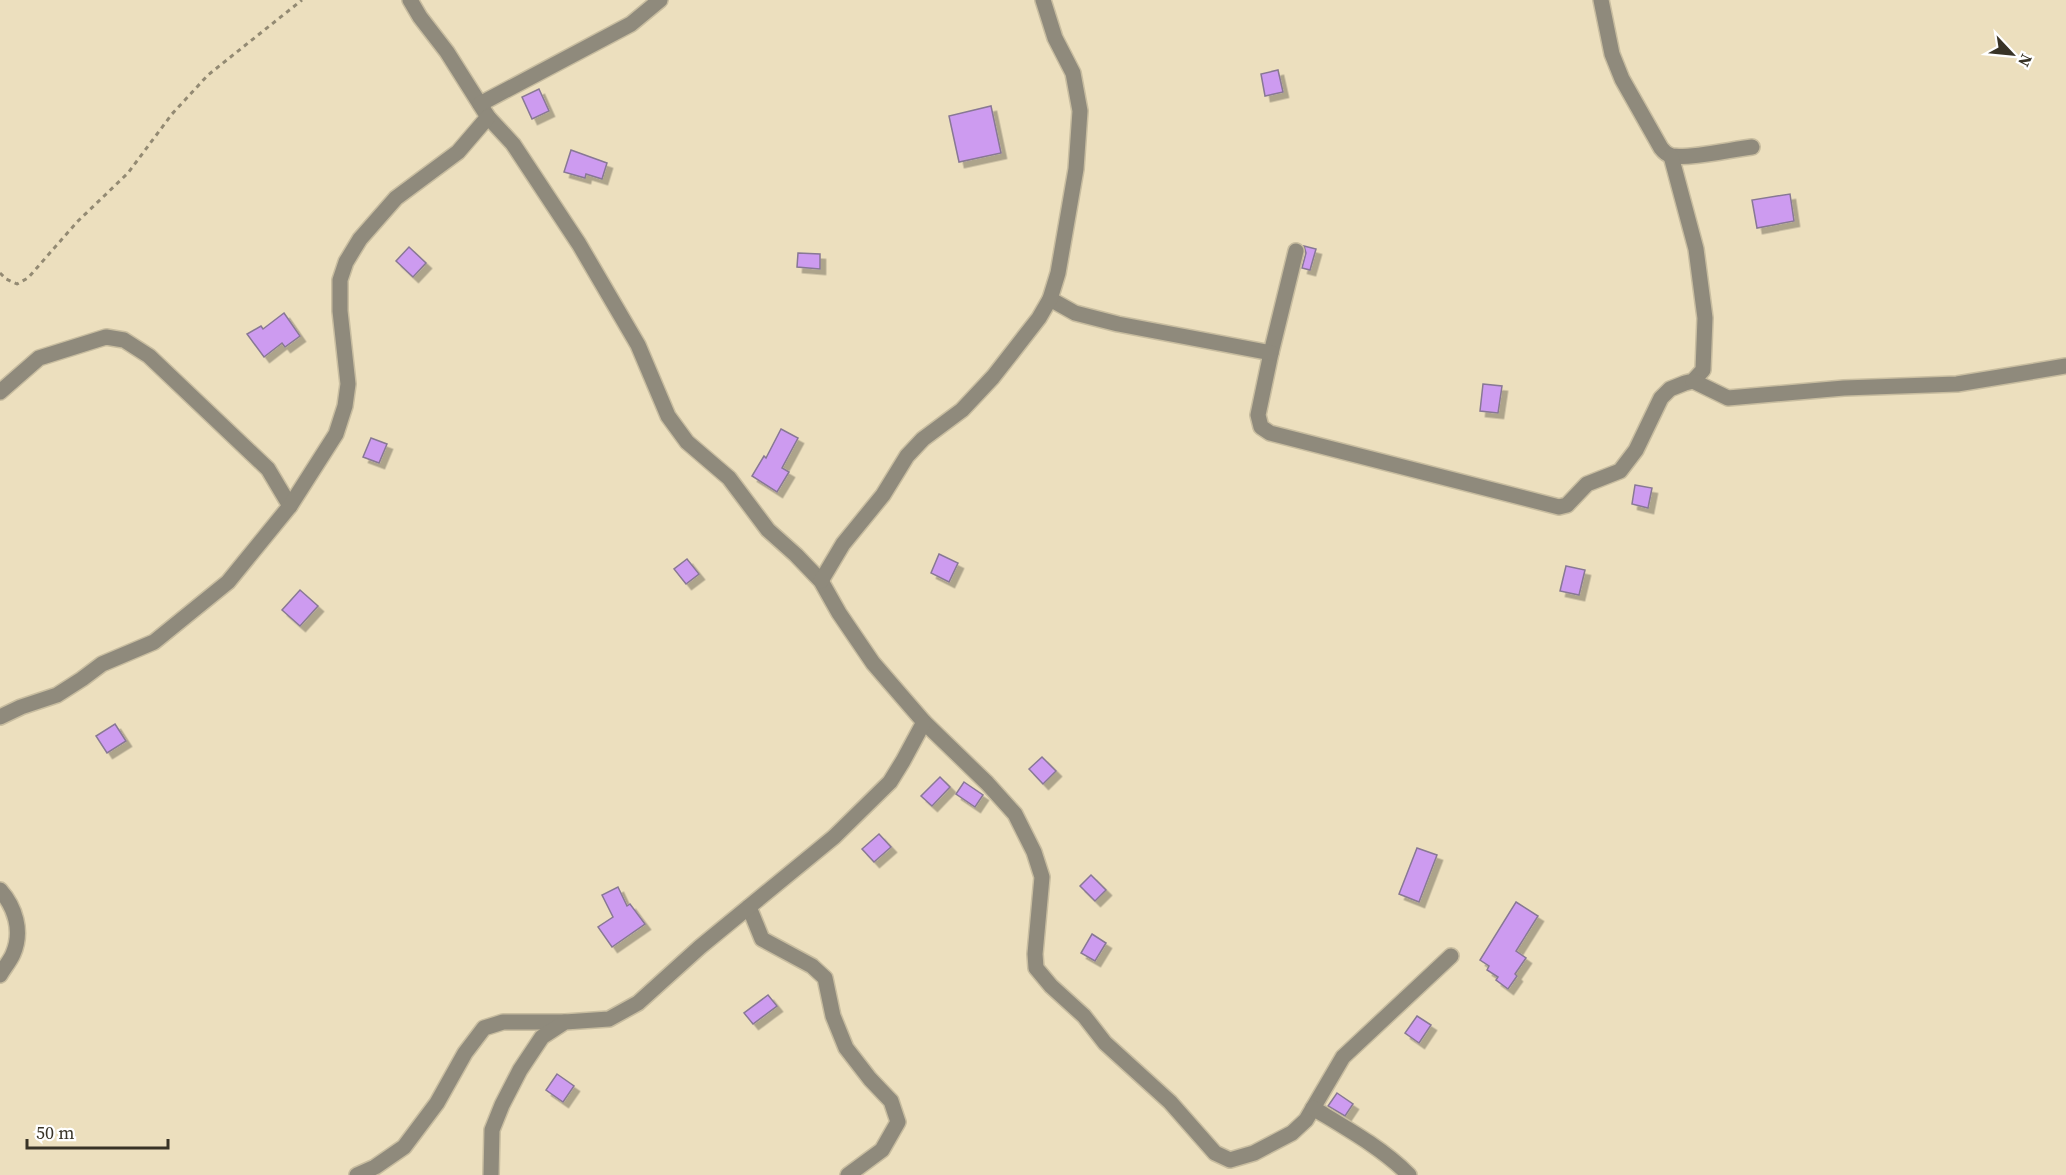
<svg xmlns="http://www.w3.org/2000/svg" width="2066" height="1175" viewBox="0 0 2066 1175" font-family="'Source Serif 4',serif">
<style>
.building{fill:#cd9bf0;stroke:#887894;stroke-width:1.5;filter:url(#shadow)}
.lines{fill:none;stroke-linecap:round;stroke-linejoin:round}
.minor-casing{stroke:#c8bda0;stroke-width:18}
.path{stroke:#938a73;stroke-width:3;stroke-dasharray:4.5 4.5;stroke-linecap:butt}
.minor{stroke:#8f8a7c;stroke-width:15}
</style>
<defs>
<filter id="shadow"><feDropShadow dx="5.5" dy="5.5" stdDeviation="0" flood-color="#0004"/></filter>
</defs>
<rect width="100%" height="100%" fill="#ecdfbe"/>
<g class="building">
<polygon points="1278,70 1283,92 1265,96 1261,74"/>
<polygon points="539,89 549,111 532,119 522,97"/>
<polygon points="991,106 1001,153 959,162 949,116"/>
<polygon points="571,150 607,163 602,179 586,174 585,178 564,172"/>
<polygon points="1790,194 1794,221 1757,228 1752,200"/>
<polygon points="1304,246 1316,249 1310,270 1302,268 1306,253"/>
<polygon points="409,247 426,263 413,277 396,261"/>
<polygon points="798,253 820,254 820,269 797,267"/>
<polygon points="284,313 300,336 285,347 282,343 264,357 247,334 261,326 263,329"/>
<polygon points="1483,384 1502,386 1498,413 1480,411"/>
<polygon points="781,429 798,438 782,468 789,472 777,492 752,476 764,456 766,458"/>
<polygon points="371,438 387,444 379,463 363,457"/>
<polygon points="1635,485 1652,488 1648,508 1632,504"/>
<polygon points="939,554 958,563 949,582 931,573"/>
<polygon points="687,559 699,574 686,584 674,569"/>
<polygon points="1566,566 1585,570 1579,595 1560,591"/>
<polygon points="300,590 318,606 300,626 282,610"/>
<polygon points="115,724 126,741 107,753 96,736"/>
<polygon points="1042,757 1056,771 1043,784 1029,769"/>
<polygon points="940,777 950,787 932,806 921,796"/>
<polygon points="964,782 983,795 975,807 956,794"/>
<polygon points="879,834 891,847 874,862 862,849"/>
<polygon points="1417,848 1437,855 1419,902 1399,894"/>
<polygon points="1091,875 1106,890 1095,901 1080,886"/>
<polygon points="618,887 627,906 630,904 645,924 612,947 598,927 613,917 602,895"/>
<polygon points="1516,902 1538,916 1516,951 1526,958 1515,974 1517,976 1508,989 1496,980 1498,977 1487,970 1489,966 1480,960"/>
<polygon points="1092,934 1106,943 1095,961 1081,953"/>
<polygon points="768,995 777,1006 753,1024 744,1013"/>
<polygon points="1417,1016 1431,1025 1419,1043 1405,1033"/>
<polygon points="557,1074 574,1086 563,1102 546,1090"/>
<polygon points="1337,1093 1353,1104 1345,1116 1328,1106"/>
</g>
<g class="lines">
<defs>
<g id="minor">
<polyline points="410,0 420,17 447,52 488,117 513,144 579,244 638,345 668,416 687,442 729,478 768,530 796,555 821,581 839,613 873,663 924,722 987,783 1015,814 1034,852 1042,877 1035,954 1036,968 1051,986 1084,1016 1105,1043 1170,1102 1215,1153 1230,1160 1254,1153 1292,1133 1306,1120 1343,1057 1451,956"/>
<path d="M 1601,0 L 1612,54 L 1622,79 L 1661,148 C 1664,152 1668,155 1672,156 C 1690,159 1733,149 1752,147"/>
<polyline points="480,104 631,24 660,0"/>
<polyline points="1296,251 1271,353 1258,415 1261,427 1270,433 1559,507 1567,505 1587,484 1620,471 1636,450 1661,398 1670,389 1685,383 1693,381 1703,370 1705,318 1696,249 1671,156"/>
<polyline points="1050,299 1075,313 1118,324 1271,353"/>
<polyline points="1693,381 1728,398 1844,388 1957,384 2066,366"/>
<polyline points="0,392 39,358 106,337 124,340 149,356 268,469 290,506"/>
<polyline points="821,581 843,544 883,495 907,456 923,439 962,410 993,377 1039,318 1050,299 1058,273 1076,169 1080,111 1073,73 1055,38 1043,0"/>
<polyline points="0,717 21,707 57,695 82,679 102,664 154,642 228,582 290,506 336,434 345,406 348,384 340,311 340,280 346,262 360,239 396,198 458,152 488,117"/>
<path d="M 0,890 C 15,907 23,931 13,954 C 10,961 4,968 0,975"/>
<polyline points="749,907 762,939 812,966 825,978 833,1016 846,1048 870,1079 891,1101 898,1122 882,1150 848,1175"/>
<path d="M 1313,1108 C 1346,1128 1382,1148 1409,1175"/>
<polyline points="357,1175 375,1167 404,1147 437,1103 465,1053 484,1028 503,1022 565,1022"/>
<polyline points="491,1175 492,1130 502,1105 520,1070 542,1037 565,1022 609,1019 638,1003 700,947 834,837 890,782 903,761 924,722"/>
</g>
</defs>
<use href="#minor" class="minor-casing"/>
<polyline class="path" points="0,273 6,279 17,284 28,278 77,222 128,173 172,114 208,75 302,0"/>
<use href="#minor" class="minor"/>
</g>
<g transform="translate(2012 54) rotate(116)" stroke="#ffffff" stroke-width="4.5" paint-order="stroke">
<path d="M0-4.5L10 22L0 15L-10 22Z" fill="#383326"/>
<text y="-9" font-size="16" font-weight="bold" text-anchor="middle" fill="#383326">N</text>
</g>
<path d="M27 1139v9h141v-9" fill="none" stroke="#383326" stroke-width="3"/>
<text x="36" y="1139" font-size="18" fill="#383326" stroke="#ffffff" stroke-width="4.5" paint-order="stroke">50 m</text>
</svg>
